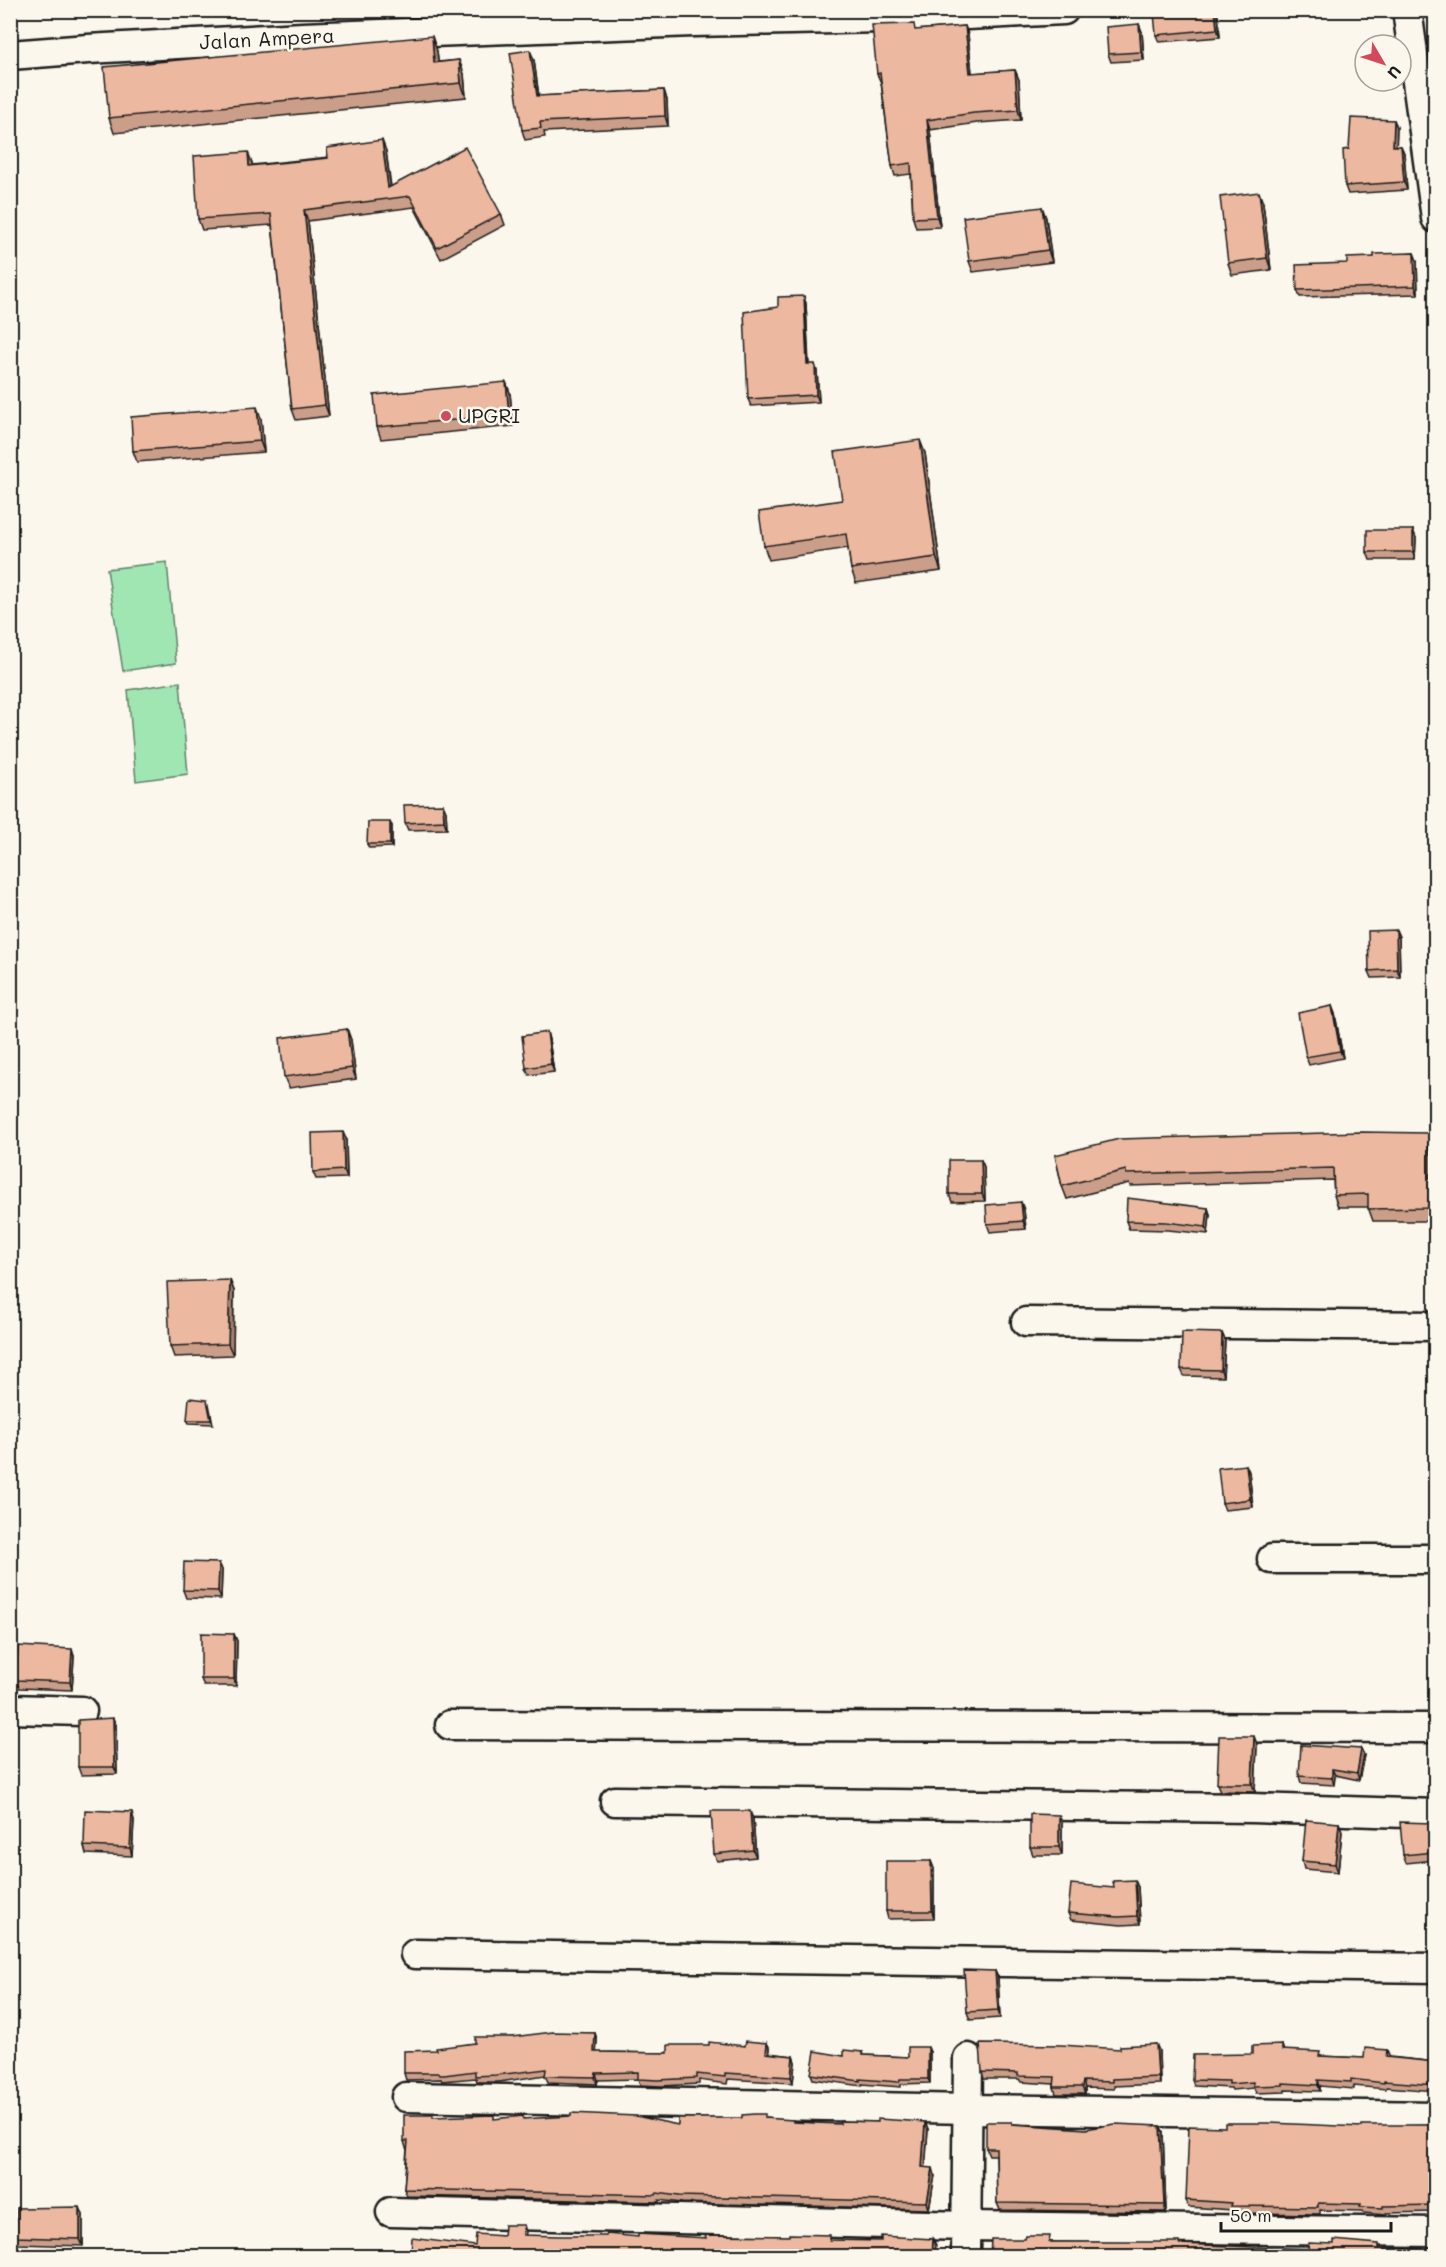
<svg xmlns="http://www.w3.org/2000/svg" width="1446" height="2267" viewBox="0 0 1446 2267" font-family="Mali,sans-serif">
<style>
.green{fill:#a0e6b2;stroke:#5e8167;stroke-width:1.5}
.lines{fill:none;stroke-linecap:round;stroke-linejoin:round}
.minor-casing{stroke:#1c1c1c;stroke-width:33}
.minor{stroke:#fbf7ec;stroke-width:28}
.wall{fill:#cb9e89;stroke:#1c1c1c;stroke-width:1.5}
.shaded-wall{fill:#a5816f;stroke:#1c1c1c;stroke-width:1.5}
.building{fill:#ecb89f;stroke:#1c1c1c;stroke-width:1.5}
.poi-dot{fill:#d1495b;stroke:#fbf7ec;stroke-width:2}
.labels{text-anchor:middle;stroke-width:5;stroke-linejoin:round;paint-order:stroke}
.street-label{font-size:20px;fill:#1c1c1c;stroke:#fbf7ec}
.poi-label{font-size:20px;fill:#1c1c1c;stroke:#fbf7ec;text-anchor:start}
</style>
<rect width="100%" height="100%" fill="#fbf7ec"/>
<filter id="ink" filterUnits="userSpaceOnUse"><feTurbulence type="fractalNoise" baseFrequency=".0167" numOctaves="2"/><feDisplacementMap in="SourceGraphic" scale="12" xChannelSelector="R" yChannelSelector="G"/><feConvolveMatrix kernelMatrix="1 2 1 2 8 2 1 2 1" color-interpolation-filters="sRGB"/></filter>
<g filter="url(#ink)">
<g class="green">
<polygon points="167,562 176,663 123,671 107,569"/>
<polygon points="180,682 188,774 136,781 128,690"/>
</g>
<g class="lines">
<defs>
<g id="minor">
<polyline points="1407,10 1436,218"/>
<polyline points="10,55 88,49 303,37 693,22 929,17 1064,10"/>
<polyline points="1026,1322 1436,1326"/>
<polyline points="1272,1559 1436,1559"/>
<polyline points="10,1709 82,1711"/>
<polyline points="450,1725 1436,1728"/>
<polyline points="615,1801 1252,1808 1436,1814"/>
<polyline points="415,1954 1436,1968"/>
<polyline points="406,2097 969,2109 1436,2116"/>
<polyline points="391,2212 967,2226 1436,2232"/>
<polyline points="966,2256 968,2058"/>
</g>
</defs>
<use href="#minor" class="minor-casing"/>
<use href="#minor" class="minor"/>
</g>
<g class="wall">
<polygon points="90,10 126,10 126,16 93,17"/>
<polygon points="1218,15 1220,37 1159,42 1156,35"/>
<polygon points="1139,24 1142,32 1144,60 1111,62 1108,54"/>
<polygon points="965,26 968,35 972,73 1015,70 1019,80 1021,120 977,123 930,130 940,227 916,228 913,218 911,174 895,176 892,166 881,83 877,74 916,30"/>
<polygon points="437,51 438,62 459,60 464,74 466,97 114,133 109,118"/>
<polygon points="534,60 539,96 664,90 667,100 668,126 544,132 545,137 525,140 522,130"/>
<polygon points="1394,120 1397,127 1396,146 1401,146 1404,153 1407,190 1348,194 1345,186 1349,149"/>
<polygon points="386,151 391,186 501,214 505,225 441,259 414,207 308,221 329,416 296,420 292,409 272,225 202,230 198,219 252,163 252,165"/>
<polygon points="1263,203 1271,270 1232,275 1228,263"/>
<polygon points="1042,207 1046,218 1052,262 973,272 969,261"/>
<polygon points="1414,253 1417,261 1418,294 1300,297 1297,290 1347,263 1374,257"/>
<polygon points="806,304 809,364 817,371 819,402 751,406 748,399"/>
<polygon points="506,382 510,393 513,426 381,439 377,427"/>
<polygon points="261,418 264,452 137,462 133,451"/>
<polygon points="925,453 941,571 856,583 851,569 848,548 769,560 764,546 842,500"/>
<polygon points="1413,530 1416,538 1415,560 1370,560 1367,552"/>
<polygon points="443,804 446,811 447,829 408,830 405,823"/>
<polygon points="392,826 392,847 369,848 367,844"/>
<polygon points="1396,930 1399,937 1400,977 1372,978 1369,971"/>
<polygon points="1332,1006 1335,1014 1343,1058 1309,1065 1306,1057"/>
<polygon points="347,1029 351,1040 356,1079 289,1088 284,1077"/>
<polygon points="547,1032 549,1040 554,1072 529,1075 526,1068"/>
<polygon points="346,1139 347,1178 316,1179 313,1172"/>
<polygon points="1434,1145 1433,1178 1436,1178 1436,1211 1433,1211 1433,1221 1373,1221 1368,1207 1338,1207 1334,1195 1333,1180 1130,1186 1129,1183 1067,1199 1062,1186 1055,1155"/>
<polygon points="981,1160 984,1167 985,1201 952,1202 949,1194"/>
<polygon points="1021,1202 1024,1210 1026,1229 990,1232 987,1224"/>
<polygon points="1208,1208 1210,1215 1208,1234 1168,1230 1129,1229 1126,1221"/>
<polygon points="230,1280 234,1291 233,1355 174,1357 170,1346"/>
<polygon points="1222,1333 1225,1340 1223,1377 1184,1376 1181,1369"/>
<polygon points="209,1404 213,1424 189,1423 187,1420"/>
<polygon points="1246,1465 1249,1472 1253,1507 1225,1510 1222,1503"/>
<polygon points="219,1563 222,1570 221,1599 186,1598 183,1590"/>
<polygon points="234,1634 237,1641 236,1686 204,1686 201,1679"/>
<polygon points="74,1656 72,1690 19,1688 16,1680"/>
<polygon points="116,1725 117,1774 81,1775 78,1767"/>
<polygon points="1257,1744 1255,1792 1220,1791 1217,1784"/>
<polygon points="1361,1749 1364,1755 1359,1780 1335,1775 1334,1785 1301,1783 1299,1776"/>
<polygon points="753,1819 756,1857 717,1861 714,1854"/>
<polygon points="134,1820 132,1856 86,1854 84,1846"/>
<polygon points="1062,1822 1062,1855 1033,1855 1030,1847"/>
<polygon points="1339,1823 1342,1831 1338,1872 1304,1869 1302,1861"/>
<polygon points="1435,1830 1436,1860 1406,1863 1403,1855"/>
<polygon points="931,1861 934,1869 934,1918 888,1919 886,1911"/>
<polygon points="1138,1887 1140,1924 1121,1925 1071,1920 1068,1913 1114,1888"/>
<polygon points="995,1971 998,1978 1000,2018 970,2020 967,2012"/>
<polygon points="595,2033 597,2040 596,2052 668,2053 745,2046 767,2043 770,2049 769,2053 793,2056 795,2062 793,2083 728,2079 727,2084 699,2080 699,2084 661,2086 640,2085 638,2079 598,2080 597,2084 548,2082 545,2075 499,2082 477,2082 476,2078 442,2081 441,2079 406,2080 404,2073 437,2050 512,2037"/>
<polygon points="1156,2044 1159,2051 1160,2084 1114,2086 1114,2089 1085,2088 1085,2094 1056,2094 1054,2087 1054,2084 1021,2082 1019,2079 984,2079 982,2072"/>
<polygon points="1282,2045 1284,2051 1321,2056 1364,2058 1387,2050 1390,2057 1436,2062 1436,2091 1386,2087 1386,2089 1354,2086 1354,2089 1320,2086 1320,2091 1285,2090 1285,2092 1256,2093 1254,2088 1232,2090 1231,2088 1194,2086 1192,2080 1252,2054"/>
<polygon points="863,2052 864,2055 908,2057 930,2052 930,2083 901,2084 901,2087 862,2084 862,2086 813,2079 811,2074 844,2056"/>
<polygon points="523,2116 524,2119 678,2125 766,2118 794,2122 840,2124 878,2122 925,2122 928,2129 925,2167 935,2175 929,2209 682,2203 659,2200 659,2202 407,2196 404,2189 407,2148 406,2148 404,2141 434,2117 495,2119"/>
<polygon points="1012,2122 1013,2124 1086,2129 1160,2126 1163,2133 1166,2212 1000,2210 997,2203 996,2155 989,2155 986,2148"/>
<polygon points="1436,2125 1436,2212 1386,2213 1386,2215 1363,2213 1362,2211 1320,2210 1320,2214 1234,2213 1233,2210 1188,2207 1186,2200 1225,2127 1362,2127"/>
<polygon points="83,2215 83,2246 18,2244 15,2237"/>
</g>
<g class="shaded-wall">
<polygon points="1215,10 1218,15 1220,37 1217,29"/>
<polygon points="1139,24 1142,32 1144,60 1141,52"/>
<polygon points="965,26 968,35 973,83 970,73"/>
<polygon points="432,36 437,51 440,77 434,63"/>
<polygon points="530,50 534,60 540,106 537,96"/>
<polygon points="459,60 464,74 466,97 461,83"/>
<polygon points="1015,70 1019,80 1021,120 1018,110"/>
<polygon points="664,90 667,100 668,126 665,116"/>
<polygon points="927,120 930,130 940,227 937,217"/>
<polygon points="1394,120 1397,127 1396,154 1393,146"/>
<polygon points="382,140 386,151 392,199 388,188"/>
<polygon points="1401,146 1404,153 1407,190 1404,182"/>
<polygon points="248,152 252,163 253,177 249,166"/>
<polygon points="1259,192 1263,203 1271,270 1267,258"/>
<polygon points="1042,207 1046,218 1052,262 1048,250"/>
<polygon points="304,210 308,221 329,416 325,405"/>
<polygon points="1414,253 1417,261 1418,294 1415,286"/>
<polygon points="804,296 806,304 809,372 807,364"/>
<polygon points="815,364 817,371 819,402 816,395"/>
<polygon points="506,382 510,393 513,426 509,415"/>
<polygon points="257,407 261,418 264,452 260,441"/>
<polygon points="920,440 925,453 941,571 936,557"/>
<polygon points="1413,530 1416,538 1415,560 1413,552"/>
<polygon points="443,804 446,811 447,829 444,821"/>
<polygon points="390,822 392,826 392,847 390,844"/>
<polygon points="1396,930 1399,937 1400,977 1397,969"/>
<polygon points="1332,1006 1335,1014 1343,1058 1340,1051"/>
<polygon points="347,1029 351,1040 356,1079 352,1068"/>
<polygon points="547,1032 549,1040 554,1072 551,1064"/>
<polygon points="343,1132 346,1139 347,1178 344,1170"/>
<polygon points="1429,1133 1434,1145 1433,1191 1429,1178"/>
<polygon points="981,1160 984,1167 985,1201 982,1194"/>
<polygon points="1429,1198 1433,1211 1433,1221 1428,1208"/>
<polygon points="1021,1202 1024,1210 1026,1229 1023,1221"/>
<polygon points="1208,1208 1210,1215 1208,1234 1206,1227"/>
<polygon points="230,1280 234,1291 233,1355 228,1344"/>
<polygon points="1222,1333 1225,1340 1223,1377 1221,1370"/>
<polygon points="1246,1465 1249,1472 1253,1507 1250,1499"/>
<polygon points="219,1563 222,1570 221,1599 218,1591"/>
<polygon points="234,1634 237,1641 236,1686 234,1679"/>
<polygon points="72,1649 74,1656 72,1690 70,1682"/>
<polygon points="113,1718 116,1725 117,1774 114,1767"/>
<polygon points="1254,1736 1257,1744 1255,1792 1252,1784"/>
<polygon points="1361,1749 1364,1755 1359,1780 1357,1773"/>
<polygon points="1332,1769 1335,1775 1334,1785 1332,1778"/>
<polygon points="750,1811 753,1819 756,1857 753,1850"/>
<polygon points="132,1812 134,1820 132,1856 130,1848"/>
<polygon points="1059,1815 1062,1822 1062,1855 1059,1847"/>
<polygon points="1339,1823 1342,1831 1338,1872 1335,1864"/>
<polygon points="1432,1823 1435,1830 1436,1854 1435,1852"/>
<polygon points="931,1861 934,1869 934,1918 932,1911"/>
<polygon points="1135,1880 1138,1887 1140,1924 1137,1916"/>
<polygon points="995,1971 998,1978 1000,2018 998,2010"/>
<polygon points="595,2033 597,2040 596,2059 594,2052"/>
<polygon points="767,2043 770,2049 769,2059 766,2053"/>
<polygon points="1156,2044 1159,2051 1160,2084 1158,2077"/>
<polygon points="928,2047 930,2052 930,2083 928,2079"/>
<polygon points="793,2056 795,2062 793,2083 791,2077"/>
<polygon points="596,2073 598,2080 597,2084 595,2077"/>
<polygon points="1318,2080 1320,2086 1320,2091 1318,2085"/>
<polygon points="1083,2081 1085,2088 1085,2094 1082,2087"/>
<polygon points="925,2122 928,2129 925,2173 922,2167"/>
<polygon points="1160,2126 1163,2133 1166,2212 1164,2205"/>
<polygon points="933,2168 935,2175 929,2209 927,2202"/>
<polygon points="80,2207 83,2215 83,2246 80,2239"/>
<polygon points="524,2225 526,2232 525,2241 523,2235"/>
<polygon points="933,2239 936,2245 935,2256 932,2256"/>
</g>
<g class="building">
<polygon points="1185,10 1215,10 1217,29 1156,35 1154,13"/>
<polygon points="914,24 915,30 965,26 970,73 1015,70 1018,110 974,113 927,120 937,217 913,218 911,163 892,166 880,73 877,74 872,25"/>
<polygon points="1139,24 1141,52 1108,54 1106,27"/>
<polygon points="432,36 434,63 459,60 461,83 109,118 104,67"/>
<polygon points="530,50 537,96 664,90 665,116 540,122 541,128 522,130 510,53"/>
<polygon points="1351,118 1394,120 1393,146 1401,146 1404,182 1345,186 1343,150 1349,149"/>
<polygon points="382,140 388,188 465,147 501,214 437,248 410,196 304,210 325,405 292,409 271,214 198,219 194,156 248,152 249,166 328,158 327,148"/>
<polygon points="1259,192 1267,258 1228,263 1220,197"/>
<polygon points="1042,207 1048,250 969,261 963,217"/>
<polygon points="1414,253 1415,286 1297,290 1296,265 1347,263 1347,258 1374,257 1374,254"/>
<polygon points="804,296 807,364 815,364 816,395 748,399 744,312 778,307 778,297"/>
<polygon points="506,382 509,415 377,427 374,395"/>
<polygon points="257,407 260,441 133,451 131,417"/>
<polygon points="920,440 936,557 851,569 846,534 764,546 759,512 842,500 835,452"/>
<rect x="1367" y="530" width="46" height="22"/>
<polygon points="443,804 444,821 405,823 404,805"/>
<polygon points="368,822 390,822 390,844 367,844"/>
<polygon points="1396,930 1397,969 1369,971 1368,931"/>
<polygon points="1332,1006 1340,1051 1306,1057 1298,1013"/>
<polygon points="347,1029 352,1068 284,1077 280,1038"/>
<polygon points="547,1032 551,1064 526,1068 522,1036"/>
<polygon points="343,1132 344,1170 313,1172 312,1133"/>
<polygon points="1361,1132 1429,1133 1429,1178 1436,1178 1436,1198 1429,1198 1428,1208 1368,1209 1368,1194 1334,1195 1333,1168 1126,1174 1126,1170 1062,1186 1055,1155 1119,1139"/>
<polygon points="949,1160 981,1160 982,1194 949,1194"/>
<polygon points="1127,1198 1208,1208 1206,1227 1166,1222 1126,1221"/>
<polygon points="1021,1202 1023,1221 987,1224 986,1205"/>
<polygon points="230,1280 228,1344 170,1346 167,1282"/>
<polygon points="1182,1332 1222,1333 1221,1370 1181,1369"/>
<polygon points="189,1398 207,1400 211,1420 187,1420"/>
<polygon points="1246,1465 1250,1499 1222,1503 1218,1468"/>
<polygon points="184,1562 219,1563 218,1591 183,1590"/>
<polygon points="201,1633 234,1634 234,1679 201,1679"/>
<polygon points="18,1646 72,1649 70,1682 16,1680"/>
<polygon points="113,1718 114,1767 78,1767 78,1720"/>
<polygon points="1219,1736 1254,1736 1252,1784 1217,1784"/>
<polygon points="1301,1745 1361,1749 1357,1773 1332,1769 1332,1778 1299,1776"/>
<polygon points="85,1810 132,1812 130,1848 84,1846"/>
<polygon points="711,1811 750,1811 753,1850 714,1854"/>
<polygon points="1030,1814 1059,1815 1059,1847 1030,1847"/>
<polygon points="1306,1820 1339,1823 1335,1864 1302,1861"/>
<polygon points="1400,1822 1432,1823 1435,1852 1403,1855"/>
<polygon points="886,1861 931,1861 932,1911 886,1911"/>
<polygon points="1135,1880 1137,1916 1118,1917 1068,1913 1071,1884 1114,1888 1113,1881"/>
<polygon points="964,1970 995,1971 998,2010 967,2012"/>
<polygon points="553,2032 595,2033 594,2052 668,2053 668,2045 709,2045 709,2042 745,2046 746,2041 767,2043 766,2053 793,2056 791,2077 725,2073 725,2077 697,2074 697,2078 658,2080 638,2079 638,2072 596,2073 595,2077 545,2076 546,2069 496,2075 475,2076 475,2071 444,2075 440,2075 439,2073 404,2073 404,2051 437,2050 436,2048 475,2043 475,2037 512,2037"/>
<polygon points="980,2044 1061,2045 1120,2049 1120,2046 1156,2044 1158,2077 1112,2079 1112,2082 1083,2081 1082,2087 1054,2087 1055,2077 1018,2076 1018,2073 982,2072"/>
<polygon points="1282,2045 1282,2050 1320,2052 1319,2056 1364,2058 1365,2048 1387,2050 1386,2057 1436,2062 1436,2085 1384,2081 1384,2083 1351,2079 1351,2082 1318,2080 1318,2085 1283,2083 1283,2085 1253,2086 1253,2082 1229,2084 1229,2081 1192,2080 1193,2055 1252,2054 1252,2046"/>
<polygon points="908,2047 928,2047 928,2079 900,2079 899,2082 860,2079 860,2081 811,2074 815,2051 844,2056 844,2050 863,2052 863,2055 908,2057"/>
<polygon points="571,2113 636,2116 678,2125 678,2118 742,2118 742,2115 754,2114 765,2114 765,2118 793,2120 793,2122 840,2124 840,2121 878,2122 878,2119 925,2122 922,2167 933,2168 927,2202 679,2196 657,2193 656,2195 404,2189 408,2141 404,2141 404,2115 433,2115 433,2117 494,2115 494,2119 523,2116 523,2119 571,2116"/>
<polygon points="986,2122 1012,2122 1012,2124 1086,2129 1115,2124 1160,2126 1164,2205 997,2203 996,2148 986,2148"/>
<polygon points="1225,2123 1270,2123 1362,2127 1362,2125 1436,2125 1436,2205 1383,2206 1383,2208 1360,2207 1361,2204 1318,2203 1318,2207 1231,2206 1232,2203 1186,2200 1189,2126 1225,2127"/>
<polygon points="80,2207 80,2239 15,2237 17,2208"/>
<polygon points="504,2225 524,2225 523,2235 559,2236 606,2236 607,2234 638,2237 638,2234 706,2238 705,2235 789,2236 789,2234 830,2235 830,2240 881,2241 881,2236 933,2239 932,2256 411,2256 412,2238 475,2246 476,2234 503,2236"/>
<polygon points="1026,2236 1050,2236 1049,2242 1179,2242 1179,2244 1308,2249 1309,2243 1334,2244 1334,2240 1379,2244 1379,2248 1423,2249 1422,2254 1436,2254 1436,2256 990,2256 991,2239 1025,2239"/>
</g>
</g>
<circle class="poi-dot" cx="446" cy="416" r="6"/>
<g class="labels">
<g class="street-label">
<text transform="translate(267 39) rotate(-3)" y="7">Jalan Ampera</text>
</g>
<g class="poi-label">
<text x="458" y="423">UPGRI</text>
</g>
</g>
<rect width="1446" height="2267" fill="none" stroke="#fbf7ec" stroke-width="36"/>
<rect x="18" y="18" width="1410" height="2231" fill="none" stroke="#1c1c1c" stroke-width="2" filter="url(#ink)"/>
<g transform="translate(1383 63) rotate(129)"><circle r="28" fill="#fbf7ec" stroke="#a29f99" stroke-width="1.5"/>
<path d="M0-4.5L10 22L0 15L-10 22Z" fill="#d1495b"/>
<text y="-9" font-size="16" font-weight="bold" text-anchor="middle" fill="#1c1c1c">U</text>
</g>
<path d="M1221 2222v9h170v-9" fill="none" stroke="#1c1c1c" stroke-width="3"/>
<text x="1230" y="2222" font-size="18" fill="#1c1c1c" stroke="#fbf7ec" stroke-width="4.5" paint-order="stroke">50 m</text>
</svg>
